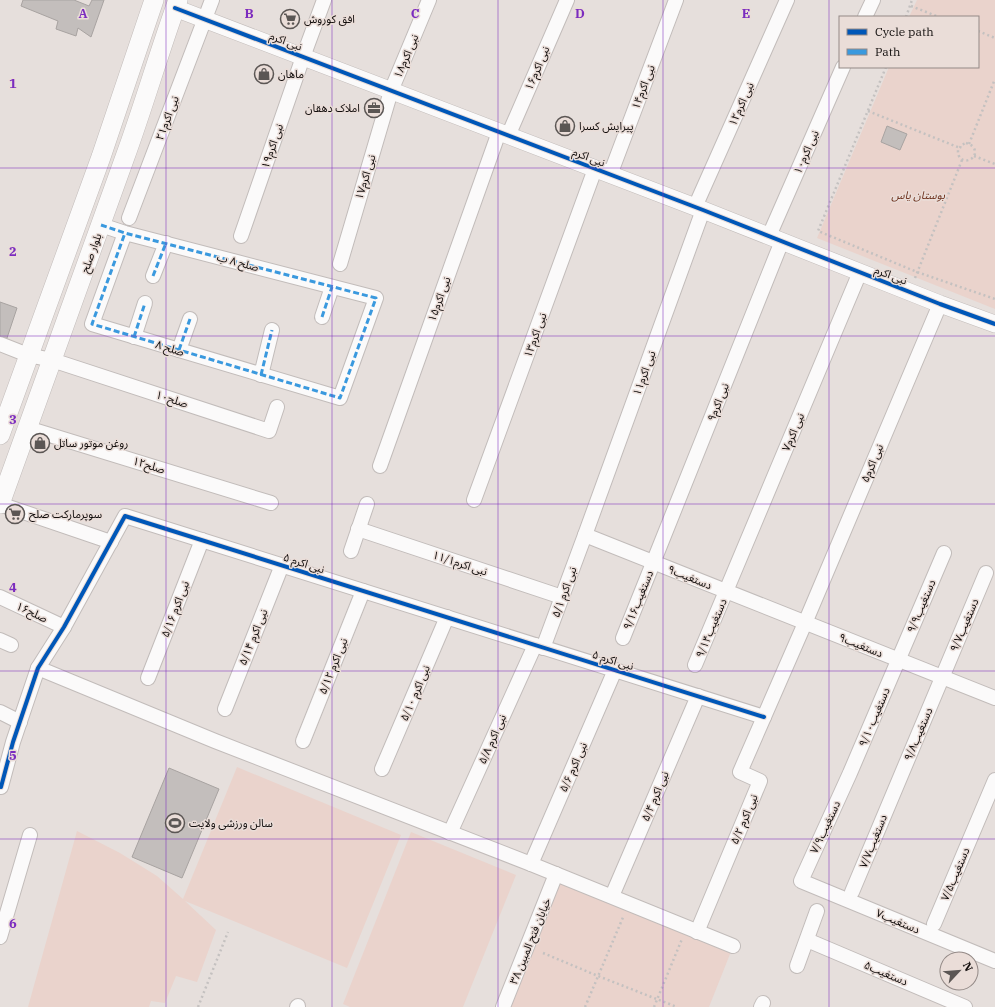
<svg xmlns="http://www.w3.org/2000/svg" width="995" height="1007" viewBox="0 0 995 1007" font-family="'IBM Plex Serif','Noto Sans Arabic',serif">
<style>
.green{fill:#ead3cc}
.building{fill:#c3bebc;stroke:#a8a3a1}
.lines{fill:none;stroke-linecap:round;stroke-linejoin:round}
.minor-casing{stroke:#c2bcba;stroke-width:16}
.tertiary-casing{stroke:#c2bcba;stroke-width:18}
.secondary-casing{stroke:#c2bcba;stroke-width:20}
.path{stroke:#c4c1c0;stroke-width:2.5;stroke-dasharray:2 3;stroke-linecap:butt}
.minor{stroke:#fbfafa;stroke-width:14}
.tertiary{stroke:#fbfafa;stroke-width:17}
.secondary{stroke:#fbfafa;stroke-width:19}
.quiet{stroke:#3a99de;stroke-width:3;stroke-dasharray:6 3;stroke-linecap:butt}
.cycleway-casing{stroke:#eaddd8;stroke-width:6}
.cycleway{stroke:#0057b8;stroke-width:4}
.grid{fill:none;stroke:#7b2cbf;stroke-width:1;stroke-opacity:0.55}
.labels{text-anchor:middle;stroke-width:3;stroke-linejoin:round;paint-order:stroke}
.poi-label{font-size:11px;fill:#100c0b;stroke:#eaddd8;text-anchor:start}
.street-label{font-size:11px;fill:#100c0b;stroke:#eaddd8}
.park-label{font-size:11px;font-style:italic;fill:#6d311d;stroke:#eaddd8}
.grid-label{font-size:13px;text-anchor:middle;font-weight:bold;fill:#7b2cbf;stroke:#eaddd8;stroke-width:3;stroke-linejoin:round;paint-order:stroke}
</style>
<rect width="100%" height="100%" fill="#e6dfdc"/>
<g class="green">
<polygon points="917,0 995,0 995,309 817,238 889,67 978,67 978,17 909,17"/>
<polygon points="237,767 401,835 347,968 185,901 216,930 197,982 176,976 165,1003 151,1001 149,1007 28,1007 77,831 120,853 157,876 183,899"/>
<polygon points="411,832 516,875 463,1007 350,1007 343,1004"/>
<polygon points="560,881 734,944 709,1007 510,1007"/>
</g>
<g class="building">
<polygon points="23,0 74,0 89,6 92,0 104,0 91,37 78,28 76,36 56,29 58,21 21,6"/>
<polygon points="887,126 907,134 900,150 881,142"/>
<polygon points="0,302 17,308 6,341 0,339"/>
<polygon points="169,768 219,789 182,878 132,857"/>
</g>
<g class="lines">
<defs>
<g id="minor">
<polyline points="865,17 873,0"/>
<polyline points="508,136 567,0"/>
<polyline points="610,175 676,0"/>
<polyline points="695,207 787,0"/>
<polyline points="129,218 212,0"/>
<polyline points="101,225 125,233 376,298 340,398 92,324 125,233"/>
<polyline points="241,236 303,57 324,0"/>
<polyline points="769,236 843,67"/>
<polyline points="340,264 391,91 429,0"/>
<polyline points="153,276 166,243"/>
<polyline points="322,317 332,287"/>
<polyline points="134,337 145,303"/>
<polyline points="0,344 28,355 52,360 269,431 277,407"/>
<polyline points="179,350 190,319"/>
<polyline points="261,375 272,330"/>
<polyline points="27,428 271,503"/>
<polyline points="380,466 499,132"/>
<polyline points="474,500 595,169"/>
<polyline points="0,504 111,542"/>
<polyline points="358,529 562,597"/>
<polyline points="585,535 995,698"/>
<polyline points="351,551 367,504"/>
<polyline points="944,553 850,773 801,881 995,961"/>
<polyline points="0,597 64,627"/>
<polyline points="623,638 782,241"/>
<polyline points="0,640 11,645"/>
<polyline points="543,648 585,535 703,210"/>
<polyline points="695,665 860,272"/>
<polyline points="38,668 215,741 531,864 733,946"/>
<polyline points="148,678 202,540"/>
<polyline points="225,709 282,565"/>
<polyline points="0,712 20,722"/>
<polyline points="303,741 363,591"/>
<polyline points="382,769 447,617"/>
<polyline points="1,787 13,742 38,668 64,627 125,516 764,717"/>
<polyline points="450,833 535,645"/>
<polyline points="531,864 615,670"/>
<polyline points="852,892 986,573"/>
<polyline points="612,896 698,696"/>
<polyline points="934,924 995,780"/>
<polyline points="697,932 760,781 740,772 805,623 940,304"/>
<polyline points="0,937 30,835"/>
<polyline points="807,940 965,1007"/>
<polyline points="797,966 817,911"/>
<polyline points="297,1007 298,1006"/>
<polyline points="503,1007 556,874"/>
<polyline points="761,1007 763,1003"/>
</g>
<polyline id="tertiary" points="175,8 703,210 940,304 995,324"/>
<g id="secondary">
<polyline points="0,435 101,157 154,0"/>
<path d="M 0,504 C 41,388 84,273 125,157 C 144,105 159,52 178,0"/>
</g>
</defs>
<use href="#minor" class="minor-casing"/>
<use href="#tertiary" class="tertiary-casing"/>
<use href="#secondary" class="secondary-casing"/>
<g class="path">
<polyline points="911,6 939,17"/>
<polyline points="906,17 912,0"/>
<polyline points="978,31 995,38"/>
<polyline points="886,67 818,231 917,272 995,299"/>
<polyline points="868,111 960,148"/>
<path d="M 966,143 C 969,144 972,145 974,148 C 980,161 957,167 958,150 L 960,148 L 961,145 Z"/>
<polyline points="969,144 995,79"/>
<polyline points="974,156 995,164"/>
<polyline points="915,278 962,160"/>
<polyline points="543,953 598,976 677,1007"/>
<polyline points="198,1007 228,932"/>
<polyline points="585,1007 624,915"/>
<polyline points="654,1007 682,939"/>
</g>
<use href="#minor" class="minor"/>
<use href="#tertiary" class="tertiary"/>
<use href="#secondary" class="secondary"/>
<g class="quiet">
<polyline points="101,225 125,233 376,298 340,398 92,324 125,233"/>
<polyline points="153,276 166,243"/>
<polyline points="322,317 332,287"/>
<polyline points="134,337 145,303"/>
<polyline points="179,350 190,319"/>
<polyline points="261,375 272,330"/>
</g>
<defs>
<g id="cycleway">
<polyline points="175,8 703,210 940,304 995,324"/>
<polyline points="1,787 13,742 38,668 64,627 125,516 764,717"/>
</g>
</defs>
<use href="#cycleway" class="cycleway-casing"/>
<use href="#cycleway" class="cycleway"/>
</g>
<path class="grid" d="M 166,0 L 166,1007M 332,0 L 332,1007M 498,0 L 498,1007M 663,0 L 663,1007M 829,0 L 829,1007M 0,168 L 995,168M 0,336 L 995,336M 0,504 L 995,504M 0,671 L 995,671M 0,839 L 995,839"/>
<defs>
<symbol id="supermarket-ring" viewBox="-11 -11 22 22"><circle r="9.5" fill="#eaddd8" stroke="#5b5654" stroke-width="1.5"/><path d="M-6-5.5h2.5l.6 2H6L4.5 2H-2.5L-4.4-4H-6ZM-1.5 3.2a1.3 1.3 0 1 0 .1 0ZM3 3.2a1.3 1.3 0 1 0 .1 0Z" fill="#5b5654"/></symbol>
<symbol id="shop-ring" viewBox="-11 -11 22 22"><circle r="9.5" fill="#eaddd8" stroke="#5b5654" stroke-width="1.5"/><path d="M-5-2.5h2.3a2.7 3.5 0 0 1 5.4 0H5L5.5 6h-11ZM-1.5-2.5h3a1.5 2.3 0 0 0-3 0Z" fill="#5b5654"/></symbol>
<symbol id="office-ring" viewBox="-11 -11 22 22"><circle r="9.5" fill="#eaddd8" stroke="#5b5654" stroke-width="1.5"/><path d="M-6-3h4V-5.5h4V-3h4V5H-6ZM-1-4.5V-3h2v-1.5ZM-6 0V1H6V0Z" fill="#5b5654"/></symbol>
<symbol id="stadium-ring" viewBox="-11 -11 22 22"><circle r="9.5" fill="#eaddd8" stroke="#5b5654" stroke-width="1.5"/><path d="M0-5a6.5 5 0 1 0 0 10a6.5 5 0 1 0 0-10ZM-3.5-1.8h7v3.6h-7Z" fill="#5b5654"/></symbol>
</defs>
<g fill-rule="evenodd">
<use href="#supermarket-ring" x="279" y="8" width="22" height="22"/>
<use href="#shop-ring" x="253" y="63" width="22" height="22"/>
<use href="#office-ring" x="363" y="97" width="22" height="22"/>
<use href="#shop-ring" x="554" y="115" width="22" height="22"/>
<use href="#shop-ring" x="29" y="432" width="22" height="22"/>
<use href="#supermarket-ring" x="4" y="503" width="22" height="22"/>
<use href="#stadium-ring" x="164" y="812" width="22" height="22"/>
</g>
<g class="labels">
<g class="poi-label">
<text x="304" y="23">افق کوروش</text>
<text x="278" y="78">ماهان</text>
<text x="360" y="112" text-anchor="end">املاک دهقان</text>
<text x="579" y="130">پیرایش کسرا</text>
<text x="54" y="447">روغن موتور ساتل</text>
<text x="29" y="518">سوپرمارکت صلح</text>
<text x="189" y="827">سالن ورزشی ولایت</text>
</g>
<g class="street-label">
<text transform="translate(286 41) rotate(21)" y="4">نبی اکرم</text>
<text transform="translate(406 56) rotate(-67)" y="4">نبی اکرم۱۸</text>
<text transform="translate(537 68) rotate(-67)" y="4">نبی اکرم۱۶</text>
<text transform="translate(643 87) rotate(-69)" y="4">نبی اکرم۱۴</text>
<text transform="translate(741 104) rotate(-66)" y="4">نبی اکرم۱۲</text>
<text transform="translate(167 118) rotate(-69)" y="4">نبی اکرم۲۱</text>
<text transform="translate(272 146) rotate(-71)" y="4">نبی اکرم۱۹</text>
<text transform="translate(806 152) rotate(-66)" y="4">نبی اکرم۱۰</text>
<text transform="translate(589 157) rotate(21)" y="4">نبی اکرم</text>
<text transform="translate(365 177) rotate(-73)" y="4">نبی اکرم۱۷</text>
<text transform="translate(91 253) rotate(-70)" y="4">بلوار صلح</text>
<text transform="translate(238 262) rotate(15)" y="4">صلح ۸ ب</text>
<text transform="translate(891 275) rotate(21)" y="4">نبی اکرم</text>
<text transform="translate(439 299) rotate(-70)" y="4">نبی اکرم۱۵</text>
<text transform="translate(535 335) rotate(-70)" y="4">نبی اکرم۱۳</text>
<text transform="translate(170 348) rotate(17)" y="4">۸ صلح</text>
<text transform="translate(644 373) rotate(-70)" y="4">نبی اکرم۱۱</text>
<text transform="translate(172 399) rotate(18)" y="4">صلح۱۰</text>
<text transform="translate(718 402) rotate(-68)" y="4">نبی اکرم۹</text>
<text transform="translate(793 432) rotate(-67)" y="4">نبی اکرم۷</text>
<text transform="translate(872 463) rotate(-67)" y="4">نبی اکرم۵</text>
<text transform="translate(149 465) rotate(17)" y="4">صلح۱۲</text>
<text transform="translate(304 563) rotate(18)" y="4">نبی اکرم ۵</text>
<text transform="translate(460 563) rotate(18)" y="4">نبی اکرم۱۱/۱</text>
<text transform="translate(690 577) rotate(22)" y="4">۹دستغیب</text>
<text transform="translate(564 592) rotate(-70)" y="4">نبی اکرم ۵/۱</text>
<text transform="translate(638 600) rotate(-68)" y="4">دستغیب۹/۱۶</text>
<text transform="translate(921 606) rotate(-67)" y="4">دستغیب۹/۹</text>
<text transform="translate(175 609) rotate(-69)" y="4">نبی اکرم ۵/۱۶</text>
<text transform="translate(32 612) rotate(25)" y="4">صلح۱۶</text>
<text transform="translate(964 625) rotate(-67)" y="4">دستغیب۹/۷</text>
<text transform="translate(711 628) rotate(-67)" y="4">دستغیب۹/۱۴</text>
<text transform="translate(253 637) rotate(-68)" y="4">نبی اکرم ۵/۱۴</text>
<text transform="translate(861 645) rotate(22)" y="4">دستغیب۹</text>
<text transform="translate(613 660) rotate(17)" y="4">نبی اکرم ۵</text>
<text transform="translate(333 666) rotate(-68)" y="4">نبی اکرم ۵/۱۲</text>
<text transform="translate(415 693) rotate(-67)" y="4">نبی اکرم ۵/۱۰</text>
<text transform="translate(874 717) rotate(-67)" y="4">دستغیب۹/۱۰</text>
<text transform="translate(918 734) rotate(-67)" y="4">دستغیب۹/۸</text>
<text transform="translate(492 739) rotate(-66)" y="4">نبی اکرم ۵/۸</text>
<text transform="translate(573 767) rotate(-66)" y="4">نبی اکرم ۵/۶</text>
<text transform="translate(655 796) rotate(-67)" y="4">نبی اکرم ۵/۴</text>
<text transform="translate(744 819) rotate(-67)" y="4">نبی اکرم ۵/۲</text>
<text transform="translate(825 827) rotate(-65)" y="4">دستغیب۷/۹</text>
<text transform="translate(873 841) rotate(-68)" y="4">دستغیب۷/۷</text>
<text transform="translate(955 874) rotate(-67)" y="4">دستغیب۷/۵</text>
<text transform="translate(898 921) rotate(23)" y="4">دستغیب۷</text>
<text transform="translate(530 941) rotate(-68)" y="4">خیابان فتح المبین ۳۸</text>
<text transform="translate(886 973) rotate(23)" y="4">دستغیب۵</text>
</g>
<g class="park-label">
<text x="918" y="199">بوستان یاس</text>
</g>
</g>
<g class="grid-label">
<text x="83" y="18">A</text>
<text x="249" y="18">B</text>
<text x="415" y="18">C</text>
<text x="580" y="18">D</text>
<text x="746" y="18">E</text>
<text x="13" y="88">1</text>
<text x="13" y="256">2</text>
<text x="13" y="424">3</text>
<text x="13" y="592">4</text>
<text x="13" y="760">5</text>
<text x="13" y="928">6</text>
</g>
<rect x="839" y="16" width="140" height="52" fill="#eaddd8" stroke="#938986"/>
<rect x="847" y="29" width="20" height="6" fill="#0057b8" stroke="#938986"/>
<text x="875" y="36" font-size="12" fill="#100c0b">Cycle path</text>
<rect x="847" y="49" width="20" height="6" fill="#3a99de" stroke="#938986"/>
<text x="875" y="56" font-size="12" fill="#100c0b">Path</text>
<g transform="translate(959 971) rotate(64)"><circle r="19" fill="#eaddd8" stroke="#938986"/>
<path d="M0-3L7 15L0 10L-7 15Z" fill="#5b5654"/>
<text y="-6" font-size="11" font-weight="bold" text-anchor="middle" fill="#100c0b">N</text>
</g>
</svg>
